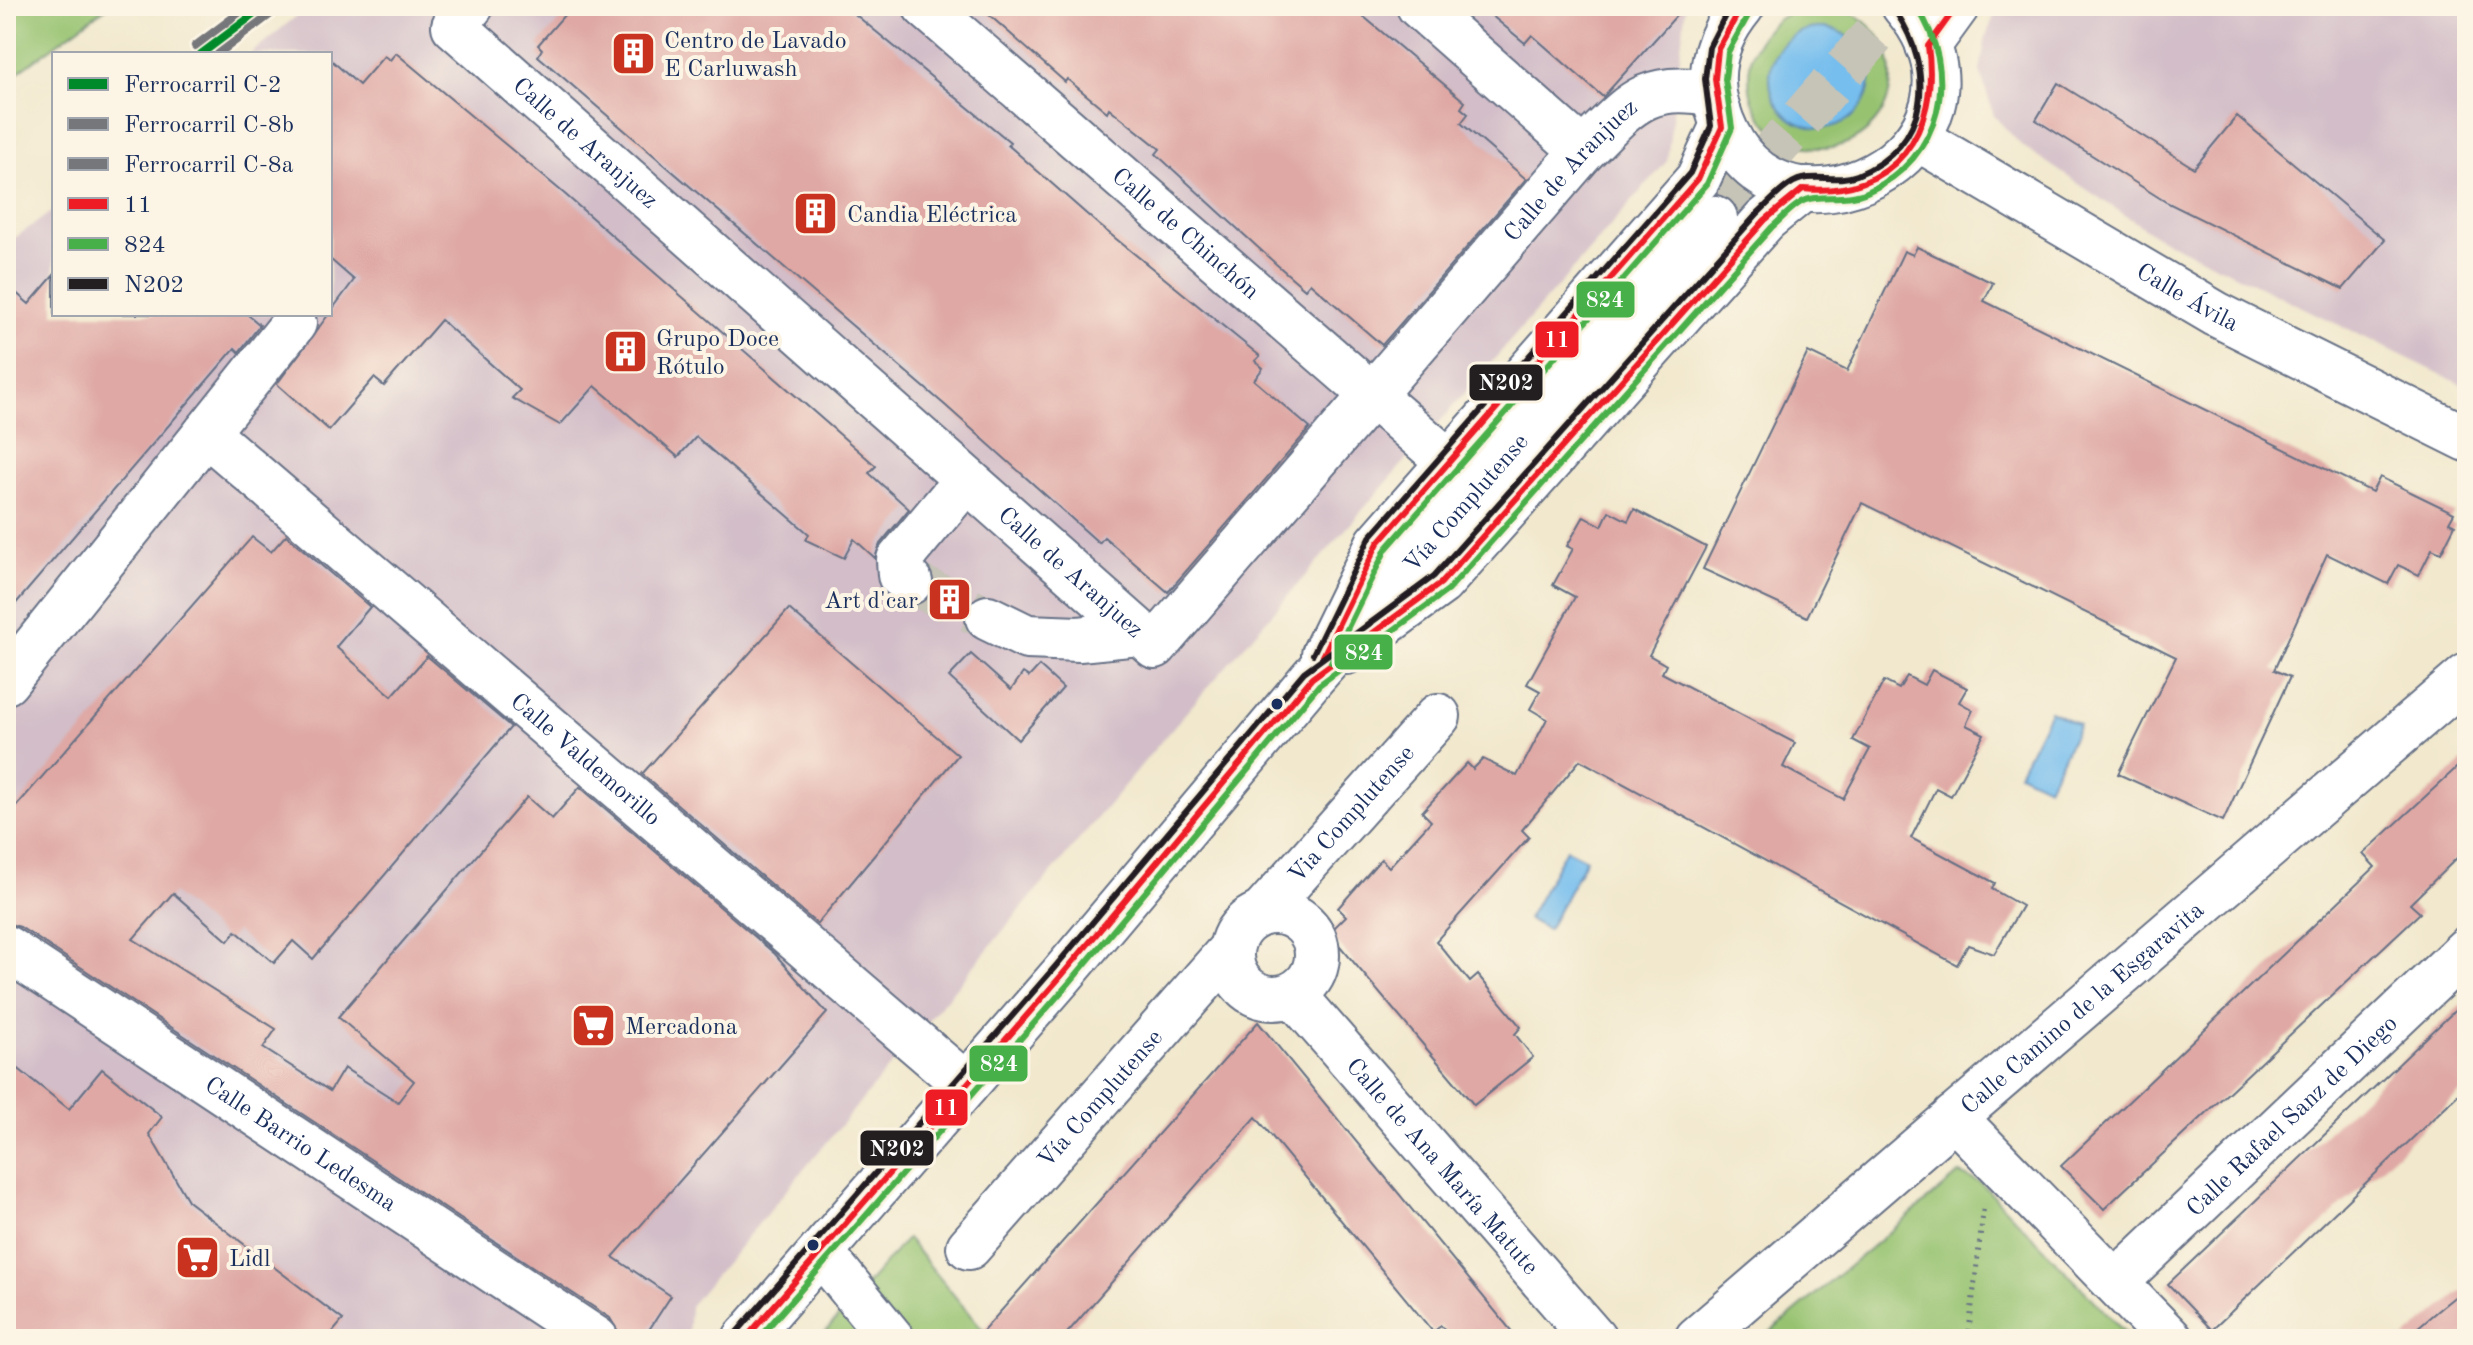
<svg xmlns="http://www.w3.org/2000/svg" width="2473" height="1345" viewBox="0 0 2473 1345" font-family="'Old Standard TT',serif">
<style>
.industrial{fill:#d2bdc8}
.green{fill:#97c371;stroke:#597968;stroke-width:2}
.water{fill:#76beee;stroke:#4876a6;stroke-width:2}
.building{fill:#dfa8a4}
.lines{fill:none;stroke-linecap:round;stroke-linejoin:round}
.minor-tunnel{stroke:#c6c3b7;stroke-width:44;stroke-dasharray:44 22;stroke-linecap:butt}
.major-tunnel{stroke:#c6c3b7;stroke-width:44;stroke-dasharray:44 22;stroke-linecap:butt}
.minor-casing{stroke:#667085;stroke-width:48}
.major-casing{stroke:#667085;stroke-width:48}
.path{stroke:#667085;stroke-width:5;stroke-dasharray:2 6;stroke-linecap:butt}
.minor{stroke:#fff;stroke-width:44}
.major{stroke:#fff;stroke-width:44}
.bus-1-casing{stroke:#fcf5e5;stroke-width:12}
.bus-2-casing{stroke:#fcf5e5;stroke-width:12}
.bus-3-casing{stroke:#fcf5e5;stroke-width:12}
.bus-1{stroke:#ee1c25;stroke-width:6}
.bus-2{stroke:#48b048;stroke-width:6}
.bus-3{stroke:#231f20;stroke-width:6}
.rail-1-casing{stroke:#fcf5e5;stroke-width:14}
.rail-2-casing{stroke:#fcf5e5;stroke-width:14}
.rail-3-casing{stroke:#fcf5e5;stroke-width:14}
.rail-1{stroke:#008a29;stroke-width:8}
.rail-2{stroke:#76777a;stroke-width:8}
.rail-3{stroke:#76777a;stroke-width:8}
.bus-dot{fill:#1b2f5e;stroke:#fcf5e5;stroke-width:3}
.labels{text-anchor:middle;stroke-width:8;stroke-linejoin:round;paint-order:stroke}
.poi-label{font-size:24px;fill:#1b2f5e;stroke:#fcf5e5;text-anchor:start}
.street-label{font-size:24px;fill:#1b2f5e;stroke:#fcf5e5}
.line-badge{stroke:#fcf5e5;stroke-width:3}
.badge-label{font-size:22px;text-anchor:middle;font-weight:bold;fill:#fff}
</style>
<rect width="100%" height="100%" fill="#fcf5e5"/>
<filter id="ink" filterUnits="userSpaceOnUse"><feTurbulence type="fractalNoise" baseFrequency=".0125" numOctaves="2"/><feDisplacementMap in="SourceGraphic" scale="16" xChannelSelector="R" yChannelSelector="G"/><feConvolveMatrix kernelMatrix="1 2 1 2 8 2 1 2 1" color-interpolation-filters="sRGB"/></filter>
<filter id="wash" filterUnits="userSpaceOnUse"><feTurbulence type="fractalNoise" baseFrequency=".006" numOctaves="4" result="noise"/><feDisplacementMap in="SourceGraphic" scale="32" xChannelSelector="R" yChannelSelector="G"/><feGaussianBlur stdDeviation="1.8" result="paint"/><feColorMatrix in="noise" values="0 0 0 0 0 0 0 0 0 0 0 0 0 0 0 0 0 1.4 0 .05"/><feComposite in="paint" operator="in"/></filter>
<g filter="url(#wash)">
<rect width="100%" height="100%" fill="#f1e8cd"/>
<g class="industrial">
<polygon points="309,6 1686,6 1667,161 1169,732 690,1306 688,1339 6,1339 6,244 54,210 54,314 330,314 330,54 250,54"/>
<polygon points="1998,6 2467,6 2467,387 2156,236 2021,145 1994,116 1980,71 1986,36"/>
</g>
<g class="green">
<circle cx="1820" cy="77" r="71"/>
<polygon points="6,6 108,6 6,81"/>
<polygon points="1959,1174 1980,1182 2131,1339 1762,1339"/>
<polygon points="907,1238 990,1339 819,1339"/>
</g>
<g class="water">
<circle cx="1820" cy="78" r="50"/>
<polygon points="2050,711 2079,725 2048,787 2019,773"/>
<polygon points="1566,849 1586,859 1548,930 1528,919"/>
</g>
<g id="blocks">
<g class="building">
<polygon points="572,6 845,6 1010,142 1008,145 1099,225 1260,356 1255,361 1263,368 1254,380 1310,428 1168,592 1104,537 1099,543 946,406 538,56 542,49 538,45"/>
<polygon points="979,6 1351,6 1465,102 1461,108 1468,114 1461,123 1526,179 1382,345 1310,283 1305,289 1276,264 1156,154 1160,149 1109,108 1107,112 1067,79 1065,82"/>
<polygon points="1480,6 1685,6 1603,97 1532,35 1525,43"/>
<polygon points="396,53 560,190 876,466 869,473 909,509 880,544 875,558 854,539 844,558 806,540 809,534 696,437 678,457 595,386 560,425 512,398 520,390 441,320 384,386 374,378 329,430 277,384 354,280 330,259 330,59 359,85 384,56 390,60"/>
<polygon points="2058,83 2194,168 2237,116 2385,240 2343,289 2166,202 2036,120"/>
<polygon points="1917,247 1993,283 1984,301 2372,492 2380,477 2454,513 2449,522 2455,525 2441,553 2432,549 2419,575 2398,565 2388,584 2327,554 2274,670 2290,677 2223,821 2118,774 2176,657 1862,503 1807,617 1703,569 1808,352 1847,371 1904,251 1913,255"/>
<polygon points="54,275 54,314 247,314 260,325 239,352 235,348 6,615 6,284 29,304"/>
<polygon points="1634,509 1706,547 1649,655 1666,665 1662,673 1795,743 1783,767 1843,799 1870,749 1853,740 1884,681 1899,689 1907,676 1924,685 1932,670 1967,688 1959,702 1973,710 1966,725 1984,734 1951,796 1936,788 1911,838 1995,883 1992,889 2022,906 1994,954 1968,945 1957,965 1580,760 1522,830 1529,837 1436,941 1470,982 1478,975 1521,1027 1515,1034 1533,1057 1474,1105 1329,933 1346,916 1338,908 1381,859 1389,867 1431,821 1422,812 1467,763 1473,769 1483,759 1517,776 1547,719 1530,709 1540,691 1527,684 1575,597 1553,585 1573,549 1567,546 1584,516 1602,526 1609,511 1628,521"/>
<polygon points="286,535 370,607 336,647 392,696 427,656 511,727 313,959 293,941 274,963 236,931 228,941 173,893 133,939 276,1029 263,1048 330,1091 344,1068 398,1102 414,1081 338,1017 527,797 552,819 580,787 775,954 827,1013 613,1257 671,1296 643,1339 622,1339 610,1318 20,927 6,923 6,818 252,537 271,552"/>
<polygon points="789,609 958,755 817,924 642,774"/>
<polygon points="971,654 1011,690 1023,673 1029,677 1039,666 1063,688 1018,740 949,677"/>
<polygon points="2467,758 2467,848 2410,904 2420,913 2104,1209 2061,1166 2375,867 2363,854"/>
<polygon points="2467,999 2467,1086 2212,1330 2168,1284"/>
<polygon points="1258,1022 1518,1339 1451,1339 1441,1326 1433,1332 1256,1117 1062,1339 976,1339"/>
<polygon points="6,1059 69,1109 102,1069 162,1117 149,1134 189,1202 343,1320 327,1339 6,1339"/>
<polygon points="2467,1287 2467,1339 2404,1339 2442,1307"/>
</g>
</g>
</g>
<g filter="url(#ink)">
<use href="#blocks" fill-opacity="0" stroke="#667085" stroke-width="2"/>
<g class="lines">
<polyline class="minor-tunnel" points="910,582 988,618"/>
<polyline class="major-tunnel" points="1715,218 1899,6"/>
<defs>
<g id="minor">
<path id="s1" d="M 471,6 L 454,26 L 1155,646 L 1583,151 C 1629,106 1644,80 1713,94"/>
<path id="s2" d="M 925,6 L 1448,461"/>
<polyline points="1419,6 1583,151"/>
<path d="M 1742,6 C 1718,35 1706,70 1717,107 C 1767,283 2024,146 1904,6"/>
<polyline points="1928,46 1957,6"/>
<path id="s3" d="M 1917,138 L 2216,314 L 2467,439"/>
<polyline points="206,433 294,323"/>
<polyline points="910,582 900,575 899,560 966,480"/>
<polyline points="988,618 1027,637 1079,639 1139,633"/>
<polyline points="1346,652 1441,583 1765,220 1803,189"/>
<polyline points="1324,654 1378,543 1698,179 1722,127"/>
<path id="s4" d="M 6,682 L 206,433 L 966,1085"/>
<circle cx="1274" cy="955" r="43"/>
<path id="s5" d="M 1263,912 L 1438,716"/>
<path id="s6" d="M 6,948 L 596,1339"/>
<path id="s7" d="M 1293,994 L 1594,1339"/>
<polyline points="1954,1117 2170,1339"/>
<path id="s8" d="M 969,1247 L 1230,950"/>
<polyline points="821,1252 892,1339"/>
<path id="s9" d="M 2116,1282 L 2467,949"/>
<path id="s10" d="M 1697,1339 L 2467,676"/>
</g>
<g id="major">
<path id="s11" d="M 745,1339 L 1062,975 L 1312,678 L 1715,218"/>
</g>
</defs>
<use href="#minor" class="minor-casing"/>
<use href="#major" class="major-casing"/>
<polyline class="path" points="1968,1339 1984,1205"/>
<use href="#minor" class="minor"/>
<use href="#major" class="major"/>
<defs>
<g id="bus-1">
<polyline points="1322,658 1378,543 1698,179 1722,127 1715,79 1718,49 1742,6"/>
<path d="M 745,1339 L 1062,975 L 1312,678 L 1441,583 L 1765,220 L 1803,189 C 1895,198 1940,132 1928,46 L 1957,6"/>
</g>
<g id="bus-2">
<polyline points="1331,662 1386,549 1707,184 1732,128 1725,79 1728,52 1750,12"/>
<path d="M 758,1339 L 1070,982 L 1319,685 L 1448,590 L 1772,227 C 1782,219 1794,204 1806,200 C 1820,194 1846,201 1867,192 C 1943,159 1961,72 1916,6"/>
</g>
<g id="bus-3">
<polyline points="1313,654 1370,537 1690,173 1711,126 1705,79 1709,47 1730,6"/>
<path d="M 737,1332 L 1054,968 L 1304,672 L 1434,576 L 1758,213 C 1769,203 1787,182 1802,179 C 1820,175 1838,182 1857,175 C 1931,146 1935,70 1896,12"/>
</g>
</defs>
<use href="#bus-1" class="bus-1-casing"/>
<use href="#bus-2" class="bus-2-casing"/>
<use href="#bus-3" class="bus-3-casing"/>
<use href="#bus-1" class="bus-1"/>
<use href="#bus-2" class="bus-2"/>
<use href="#bus-3" class="bus-3"/>
<defs>
<polyline id="rail-1" points="201,54 265,6"/>
<polyline id="rail-2" points="218,54 271,14"/>
<polyline id="rail-3" points="195,46 248,6"/>
</defs>
<use href="#rail-1" class="rail-1-casing"/>
<use href="#rail-2" class="rail-2-casing"/>
<use href="#rail-3" class="rail-3-casing"/>
<use href="#rail-1" class="rail-1"/>
<use href="#rail-2" class="rail-2"/>
<use href="#rail-3" class="rail-3"/>
</g>
</g>
<defs>
<symbol id="building-square" viewBox="-11 -11 22 22"><rect x="-9" y="-9" width="18" height="18" rx="4" fill="#c8321e" stroke="#fcf5e5"/><path d="M-4-6H4V6H1V3H-1V6H-4ZM-2.5-4.3h1.7v1.8h-1.7ZM.8-4.3h1.7v1.8H.8ZM-2.5-1h1.7V.8h-1.7ZM.8-1h1.7V.8H.8Z" fill="#fff"/></symbol>
<symbol id="supermarket-square" viewBox="-11 -11 22 22"><rect x="-9" y="-9" width="18" height="18" rx="4" fill="#c8321e" stroke="#fcf5e5"/><path d="M-6-5.5h2.5l.6 2H6L4.5 2H-2.5L-4.4-4H-6ZM-1.5 3.2a1.3 1.3 0 1 0 .1 0ZM3 3.2a1.3 1.3 0 1 0 .1 0Z" fill="#fff"/></symbol>
</defs>
<g fill-rule="evenodd">
<use href="#building-square" x="608" y="28" width="51" height="51"/>
<use href="#building-square" x="790" y="188" width="51" height="51"/>
<use href="#building-square" x="600" y="326" width="51" height="51"/>
<use href="#building-square" x="924" y="574" width="51" height="51"/>
<use href="#supermarket-square" x="568" y="1000" width="51" height="51"/>
<use href="#supermarket-square" x="172" y="1232" width="51" height="51"/>
</g>
<g class="bus-dot">
<circle cx="1277" cy="704" r="7"/>
<circle cx="813" cy="1245" r="7"/>
</g>
<g class="labels">
<g class="poi-label">
<text x="664" y="48">Centro de Lavado<tspan x="664" dy="28">E Carluwash</tspan></text>
<text x="847" y="222">Candia Eléctrica</text>
<text x="656" y="346">Grupo Doce<tspan x="656" dy="28">Rótulo</tspan></text>
<text x="918" y="608" text-anchor="end">Art d'car</text>
<text x="625" y="1034">Mercadona</text>
<text x="229" y="1266">Lidl</text>
</g>
<g class="street-label">
<text dy="8" stroke="none"><textPath href="#s1" startOffset="202">Calle de Aranjuez</textPath></text>
<text dy="8" stroke="none"><textPath href="#s1" startOffset="1594">Calle de Aranjuez</textPath></text>
<text dy="8" stroke="none"><textPath href="#s2" startOffset="346">Calle de Chinchón</textPath></text>
<text dy="8" stroke="none"><textPath href="#s3" startOffset="314">Calle Ávila</textPath></text>
<text dy="8" stroke="none"><textPath href="#s11" startOffset="1104">Vía Complutense</textPath></text>
<text dy="8" stroke="none"><textPath href="#s1" startOffset="850">Calle de Aranjuez</textPath></text>
<text dy="8" stroke="none"><textPath href="#s4" startOffset="820">Calle Valdemorillo</textPath></text>
<text dy="8" stroke="none"><textPath href="#s5" startOffset="132">Via Complutense</textPath></text>
<text dy="8" stroke="none"><textPath href="#s10" startOffset="508">Calle Camino de la Esgaravita</textPath></text>
<text dy="8" stroke="none"><textPath href="#s8" startOffset="198">Vía Complutense</textPath></text>
<text dy="8" stroke="none"><textPath href="#s9" startOffset="242">Calle Rafael Sanz de Diego</textPath></text>
<text dy="8" stroke="none"><textPath href="#s6" startOffset="354">Calle Barrio Ledesma</textPath></text>
<text dy="8" stroke="none"><textPath href="#s7" startOffset="228">Calle de Ana María Matute</textPath></text>
</g>
</g>
<g class="line-badge">
<rect x="1575" y="280" width="61" height="39" rx="8" fill="#48b048"/>
<rect x="1534" y="320" width="46" height="39" rx="8" fill="#ee1c25"/>
<rect x="1468" y="363" width="76" height="39" rx="8" fill="#231f20"/>
<rect x="1333" y="633" width="61" height="38" rx="8" fill="#48b048"/>
<rect x="968" y="1044" width="61" height="39" rx="8" fill="#48b048"/>
<rect x="924" y="1088" width="45" height="39" rx="8" fill="#ee1c25"/>
<rect x="859" y="1129" width="76" height="38" rx="8" fill="#231f20"/>
</g>
<g class="badge-label">
<text x="1605" y="307">824</text>
<text x="1557" y="347">11</text>
<text x="1506" y="390">N202</text>
<text x="1364" y="660">824</text>
<text x="999" y="1071">824</text>
<text x="946" y="1115">11</text>
<text x="897" y="1156">N202</text>
</g>
<rect width="2473" height="1345" fill="none" stroke="#fcf5e5" stroke-width="32"/>
<rect x="52" y="52" width="280" height="264" fill="#fcf5e5" stroke="#a2a6af" stroke-width="2"/>
<rect x="68" y="78" width="40" height="12" fill="#008a29" stroke="#a2a6af" stroke-width="2"/>
<text x="124" y="92" font-size="24" fill="#1b2f5e">Ferrocarril C-2</text>
<rect x="68" y="118" width="40" height="12" fill="#76777a" stroke="#a2a6af" stroke-width="2"/>
<text x="124" y="132" font-size="24" fill="#1b2f5e">Ferrocarril C-8b</text>
<rect x="68" y="158" width="40" height="12" fill="#76777a" stroke="#a2a6af" stroke-width="2"/>
<text x="124" y="172" font-size="24" fill="#1b2f5e">Ferrocarril C-8a</text>
<rect x="68" y="198" width="40" height="12" fill="#ee1c25" stroke="#a2a6af" stroke-width="2"/>
<text x="124" y="212" font-size="24" fill="#1b2f5e">11</text>
<rect x="68" y="238" width="40" height="12" fill="#48b048" stroke="#a2a6af" stroke-width="2"/>
<text x="124" y="252" font-size="24" fill="#1b2f5e">824</text>
<rect x="68" y="278" width="40" height="12" fill="#231f20" stroke="#a2a6af" stroke-width="2"/>
<text x="124" y="292" font-size="24" fill="#1b2f5e">N202</text>
</svg>
